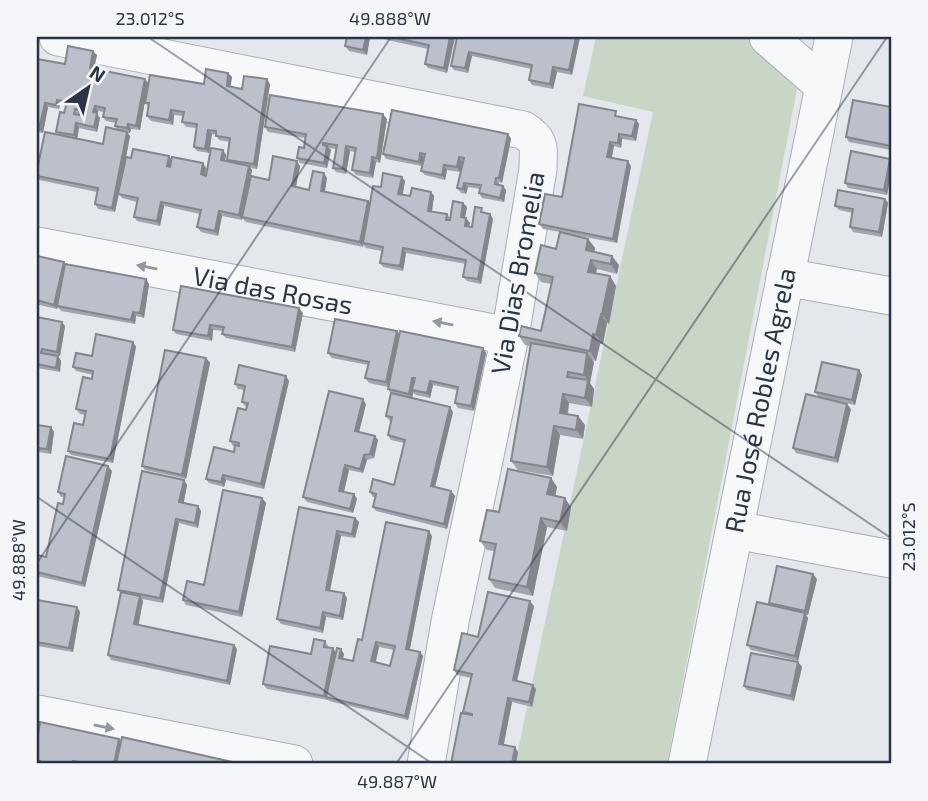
<svg xmlns="http://www.w3.org/2000/svg" width="928" height="801" viewBox="0 0 928 801" font-family="'Exo 2',sans-serif">
<style>
.green{fill:#c9d6c5}
.lines{fill:none;stroke-linecap:round;stroke-linejoin:round}
.minor-casing{stroke:#a9aeb7;stroke-width:39}
.minor{stroke:#f7f8fa;stroke-width:37}
.wall{fill:#a1a5ae;fill-rule:evenodd}
.shaded-wall{fill:#83868d}
.building{fill:#bbc0ca;stroke:#83868d;stroke-width:2;fill-rule:evenodd}
.oneway{fill:#9196a0}
.ticks{fill:none;stroke:#2b3445;stroke-width:2;stroke-opacity:0.45}
.labels{text-anchor:middle;stroke-width:5;stroke-linejoin:round;paint-order:stroke}
.street-label{font-size:26px;fill:#2b3445;stroke:#f4f6f9}
.neatline{fill:none;stroke:#2b3445;stroke-width:2.5}
.ticks-label{font-size:18px;text-anchor:middle;fill:#2b3445}
</style>
<rect width="100%" height="100%" fill="#e4e7ec"/>
<polygon class="green" points="596,37 744,37 774,60 797,89 667,764 515,764 653,112 583,96"/>
<g class="lines">
<defs>
<g id="minor">
<path d="M 58,37 L 523,130 C 542,142 538,148 538,169 L 510,336 L 450,622 L 426,764"/>
<polyline points="768,37 824,86"/>
<path id="s1" d="M 37,246 L 510,336"/>
<polyline points="785,277 891,296"/>
<polyline points="735,530 891,559"/>
<polyline points="37,714 294,764"/>
<path id="s2" d="M 687,764 L 834,37"/>
</g>
</defs>
<use href="#minor" class="minor-casing"/>
<use href="#minor" class="minor"/>
</g>
<g class="wall">
<polygon points="347,37 370,37 367,55 349,51 345,46"/>
<polygon points="374,37 455,37 447,73 428,68 425,64 428,49"/>
<polygon points="457,37 580,37 572,75 557,72 553,89 532,85 529,80 531,69 472,56 468,73 454,70 451,66"/>
<path d="M 97,55 L 94,68 L 145,79 L 148,83 L 204,84 L 228,73 L 232,77 L 230,87 L 242,89 L 270,84 L 257,169 L 250,168 L 252,170 L 251,176 L 269,180 L 300,166 L 296,187 L 309,190 L 327,178 L 325,192 L 368,201 L 370,204 L 381,187 L 405,181 L 402,195 L 410,196 L 431,192 L 434,196 L 432,212 L 447,214 L 450,218 L 463,203 L 467,207 L 465,218 L 470,223 L 469,226 L 472,227 L 485,212 L 490,214 L 493,219 L 481,284 L 467,281 L 463,277 L 466,264 L 406,253 L 403,271 L 383,267 L 380,263 L 382,251 L 366,248 L 363,244 L 363,247 L 246,222 L 242,218 L 242,220 L 222,216 L 218,236 L 201,232 L 197,227 L 200,214 L 164,206 L 160,226 L 137,221 L 134,217 L 137,202 L 122,198 L 119,194 L 115,212 L 98,209 L 95,204 L 97,192 L 39,180 L 37,177 L 37,170 L 58,134 L 56,132 L 64,113 L 66,105 L 60,104 L 59,109 L 48,107 L 43,133 L 37,132 L 37,59 L 65,64 ZM 147,89 L 145,103 L 149,107 L 147,116 L 151,121 L 173,125 L 174,115 L 183,116 L 182,122 L 186,127 L 197,128 L 194,147 L 197,151 L 209,153 L 212,134 L 216,135 L 219,140 L 230,142 L 227,160 L 228,161 L 225,161 L 226,155 L 223,150 L 206,176 L 206,168 L 172,160 L 169,156 L 131,158 L 126,158 L 130,136 L 128,133 L 130,133 L 131,129 L 140,130 ZM 98,111 L 104,112 L 103,117 L 106,121 L 116,123 L 115,126 L 117,130 L 103,144 L 77,138 L 79,128 L 97,132 L 100,118 L 97,114 Z"/>
<polygon points="891,107 891,150 849,142 846,137"/>
<polygon points="619,115 619,116 636,120 639,124 636,141 622,139 621,148 614,146 611,158 631,166 617,243 563,233 588,239 595,248 594,252 619,265 617,274 597,269 596,273 610,276 616,286 609,324 607,323 603,344 600,344 596,361 592,360 594,362 590,383 594,389 592,407 569,403 568,414 578,416 585,425 583,439 560,435 553,476 518,470 511,461 530,346 525,345 519,336 541,331 551,284 541,282 535,273 556,249 560,232 543,229 539,224 562,197"/>
<polygon points="387,119 380,163 376,162 373,178 356,175 352,170 355,152 350,151 346,174 336,172 333,168 336,149 329,148 331,150 327,168 300,163 297,158 304,148 305,138 268,132 265,127"/>
<polygon points="508,134 511,139 502,183 499,182 499,185 503,186 506,190 504,202 482,198 479,193 480,189 468,187 466,194 461,193 457,188 463,162 460,172 447,170 445,180 425,175 421,171 422,166 386,159 383,154"/>
<polygon points="890,159 891,161 891,173 887,195 848,188 845,183"/>
<polygon points="885,199 888,203 882,237 853,232 850,227 853,213 839,210 835,206"/>
<polygon points="37,256 66,264 149,284 144,318 136,316 135,324 61,311 58,307 57,309 39,305 37,315"/>
<polygon points="303,313 295,352 226,338 222,334 223,331 213,330 212,341 176,334 173,330"/>
<polygon points="37,317 65,326 60,356 45,354 58,356 61,361 60,372 37,368 37,370"/>
<polygon points="397,331 399,335 483,348 486,353 474,411 458,408 455,403 457,390 433,385 430,398 416,395 413,392 412,398 453,412 435,487 451,491 455,496 447,529 376,511 373,507 375,497 373,497 370,492 394,485 404,443 391,440 388,435 391,421 389,420 386,416 391,394 388,389 388,387 369,383 365,378 368,365 332,358 328,353"/>
<polygon points="133,342 136,347 113,463 71,455 68,451 83,425 85,415 80,414 76,409 92,379 93,375 76,371 73,367 92,356"/>
<polygon points="206,358 210,363 186,479 145,470 142,466"/>
<polygon points="859,370 862,375 855,405 819,397 815,392"/>
<polygon points="289,381 264,489 226,480 224,487 209,483 206,479 234,452 235,446 233,446 230,441 246,410 247,407 245,406 242,402 244,390 238,389 235,384"/>
<polygon points="366,404 359,432 375,436 378,440 374,458 367,460 363,473 349,470 344,492 354,494 357,499 353,513 307,502 303,497"/>
<polygon points="851,409 838,463 796,453 793,448"/>
<polygon points="37,425 51,427 54,432 51,454 38,452 37,450"/>
<polygon points="112,471 85,587 37,576 37,555 46,557 63,504 65,497 61,497 58,492"/>
<polygon points="551,478 557,487 555,496 571,507 567,531 547,527 533,596 495,588 489,579 494,551 487,550 480,541"/>
<polygon points="184,480 187,485 183,503 198,506 201,511 198,528 179,523 163,603 142,599 143,601 138,624 237,649 230,685 111,660 108,655 121,594 118,590"/>
<polygon points="262,498 266,503 242,617 186,605 183,600 204,585"/>
<polygon points="299,507 355,518 359,522 355,538 341,536 330,591 347,598 343,620 326,617 323,633 281,624 277,619"/>
<path d="M 432,536 L 410,649 L 420,652 L 423,656 L 408,720 L 329,701 L 328,699 L 328,700 L 267,689 L 263,684 L 311,654 L 325,641 L 328,646 L 328,647 L 336,653 L 344,654 L 343,659 L 353,661 L 362,640 ZM 379,647 L 394,650 L 390,666 L 375,662 Z"/>
<polygon points="817,579 808,615 806,615 808,618 798,661 751,650 747,645 770,605 769,603"/>
<polygon points="37,600 77,607 80,612 73,652 37,646"/>
<polygon points="534,606 517,681 536,689 532,707 512,702 503,745 518,752 516,764 463,712 471,678 457,675 454,670 478,637"/>
<polygon points="798,662 802,667 794,701 747,690 744,686"/>
<polygon points="37,740 121,742 241,764 37,764"/>
</g>
<g class="shaded-wall">
<polygon points="366,37 370,37 367,55 363,50"/>
<polygon points="450,37 455,37 447,73 444,68"/>
<polygon points="576,37 580,37 572,75 569,70"/>
<polygon points="93,51 97,55 93,72 90,68"/>
<polygon points="469,52 472,56 468,73 465,68"/>
<polygon points="553,67 557,72 553,89 550,84"/>
<polygon points="228,73 232,77 230,91 227,86"/>
<polygon points="145,79 148,83 140,130 136,126"/>
<polygon points="267,79 270,84 257,169 254,164"/>
<polygon points="57,100 60,104 59,109 56,105"/>
<polygon points="45,103 48,107 43,133 39,129"/>
<polygon points="95,106 98,111 97,114 100,118 97,132 94,127 93,112"/>
<polygon points="171,110 174,115 173,125 169,120"/>
<polygon points="383,114 387,119 380,163 377,158"/>
<polygon points="636,120 639,124 636,141 632,136"/>
<polygon points="76,123 79,128 77,140 74,135"/>
<polygon points="128,124 131,129 130,133 127,128"/>
<polygon points="208,130 212,134 209,153 205,149"/>
<polygon points="127,132 130,136 115,212 112,208"/>
<polygon points="508,134 511,139 502,183 499,178"/>
<polygon points="619,134 622,139 621,148 618,143"/>
<polygon points="610,142 614,146 611,162 607,157"/>
<polygon points="327,146 331,150 327,168 324,163"/>
<polygon points="346,146 350,151 346,174 343,169"/>
<polygon points="223,150 226,155 224,165 221,160"/>
<polygon points="420,153 424,158 422,166 419,162"/>
<polygon points="169,156 172,161 170,171 167,166"/>
<polygon points="372,157 376,162 373,178 370,173"/>
<polygon points="459,157 462,162 460,172 457,167"/>
<polygon points="890,159 891,161 891,173 887,195 884,190"/>
<polygon points="297,161 300,166 295,191 292,186"/>
<polygon points="628,161 631,166 617,243 613,239"/>
<polygon points="203,163 206,168 204,179 201,174"/>
<polygon points="444,165 447,170 445,180 442,175"/>
<polygon points="249,166 252,170 242,220 239,215"/>
<polygon points="324,173 327,178 324,196 321,191"/>
<polygon points="402,177 405,181 402,199 398,194"/>
<polygon points="464,183 468,187 466,194 463,189"/>
<polygon points="503,186 506,190 504,202 500,198"/>
<polygon points="431,192 434,196 431,216 428,211"/>
<polygon points="885,199 888,203 882,237 879,232"/>
<polygon points="368,201 371,206 363,247 360,242"/>
<polygon points="161,202 164,206 160,226 157,221"/>
<polygon points="463,203 467,207 464,222 461,217"/>
<polygon points="219,211 222,216 218,236 215,231"/>
<polygon points="490,214 493,219 481,284 478,279"/>
<polygon points="466,218 470,223 468,230 465,226"/>
<polygon points="588,239 595,248 592,260 586,250"/>
<polygon points="403,248 406,253 403,271 400,266"/>
<polygon points="612,256 619,265 617,274 611,264"/>
<polygon points="591,260 597,269 594,281 588,272"/>
<polygon points="64,262 67,267 57,309 54,305"/>
<polygon points="610,276 616,286 609,324 602,314"/>
<polygon points="146,279 149,284 144,318 140,313"/>
<polygon points="37,302 39,305 37,315"/>
<polygon points="299,308 303,313 295,352 292,347"/>
<polygon points="133,312 136,316 135,324 131,320"/>
<polygon points="601,314 607,323 603,344 596,335"/>
<polygon points="62,322 65,326 60,356 57,352"/>
<polygon points="210,325 213,330 212,341 208,336"/>
<polygon points="397,331 400,336 389,387 386,382"/>
<polygon points="593,334 600,344 596,361 590,351"/>
<polygon points="133,342 136,347 113,463 110,459"/>
<polygon points="483,348 486,353 474,411 471,406"/>
<polygon points="587,353 594,362 590,383 594,389 592,407 585,398 588,381 584,375"/>
<polygon points="58,356 61,361 60,372 56,368"/>
<polygon points="206,358 210,363 186,479 182,475"/>
<polygon points="859,370 862,375 855,405 852,400"/>
<polygon points="286,376 289,381 264,489 261,484"/>
<polygon points="412,378 416,382 412,398 409,394"/>
<polygon points="430,381 433,385 430,398 427,393"/>
<polygon points="563,394 569,403 566,422 560,413"/>
<polygon points="363,399 366,404 358,436 355,431"/>
<polygon points="847,404 851,409 838,463 835,458"/>
<polygon points="450,407 453,412 434,491 431,486"/>
<polygon points="578,416 585,425 583,439 576,430"/>
<polygon points="554,426 560,435 553,476 547,467"/>
<polygon points="51,427 54,432 51,454 47,449"/>
<polygon points="375,436 378,440 374,458 370,454"/>
<polygon points="364,455 367,460 363,473 360,469"/>
<polygon points="345,465 349,470 343,495 339,491"/>
<polygon points="108,466 112,471 85,587 82,583"/>
<polygon points="223,475 226,480 224,487 221,482"/>
<polygon points="551,478 557,487 554,503 547,494"/>
<polygon points="184,480 187,485 183,507 179,502"/>
<polygon points="451,491 455,496 447,529 444,524"/>
<polygon points="354,494 357,499 353,513 350,509"/>
<polygon points="262,498 266,503 242,617 239,612"/>
<polygon points="565,498 571,507 567,531 560,522"/>
<polygon points="198,506 201,511 198,528 195,523"/>
<polygon points="355,518 359,522 355,538 352,534"/>
<polygon points="541,518 547,527 533,596 527,587"/>
<polygon points="176,519 179,523 163,603 160,598"/>
<polygon points="337,531 341,536 329,594 326,590"/>
<polygon points="429,531 432,536 409,653 406,649"/>
<polygon points="813,574 817,579 808,615 805,611"/>
<polygon points="344,593 347,598 343,620 340,616"/>
<polygon points="140,596 143,601 138,628 134,624"/>
<polygon points="530,601 534,606 516,685 513,680"/>
<polygon points="77,607 80,612 73,652 69,648"/>
<polygon points="323,612 326,617 323,633 320,628"/>
<polygon points="805,613 808,618 798,661 795,656"/>
<polygon points="376,642 379,647 375,666 371,661"/>
<polygon points="234,645 237,649 230,685 227,681"/>
<polygon points="333,648 336,653 326,697 328,700 324,696"/>
<polygon points="341,649 344,654 342,662 339,658"/>
<polygon points="420,652 423,656 408,720 405,716"/>
<polygon points="798,662 802,667 794,701 791,696"/>
<polygon points="533,685 536,689 532,707 529,702"/>
<polygon points="508,698 512,702 503,749 499,744"/>
<polygon points="119,739 122,744 118,764 114,764"/>
<polygon points="515,747 518,752 516,764 512,764"/>
</g>
<g class="building">
<polygon points="347,37 366,37 363,50 345,46"/>
<polygon points="391,37 450,37 444,68 425,64 429,45"/>
<polygon points="457,37 576,37 569,70 553,67 550,84 529,80 532,65 469,52 465,68 451,66"/>
<path d="M 68,46 L 93,51 L 90,68 L 145,79 L 136,126 L 128,124 L 127,128 L 115,126 L 117,119 L 103,117 L 105,108 L 95,106 L 93,112 L 97,113 L 94,127 L 76,123 L 74,135 L 56,132 L 60,112 L 64,113 L 67,102 L 57,100 L 56,105 L 45,103 L 39,129 L 37,128 L 37,59 L 65,64 ZM 75,109 L 80,110 L 79,115 L 74,114 Z"/>
<polygon points="206,69 228,73 227,86 242,89 244,76 267,79 254,164 227,160 230,138 216,136 216,131 208,130 205,149 194,147 197,124 182,122 184,112 171,110 169,120 147,116 149,103 145,103 150,75 204,84"/>
<polygon points="270,95 383,114 377,158 372,157 370,173 352,170 356,148 346,146 343,169 333,168 337,145 323,143 323,145 327,146 324,163 297,158 299,147 304,148 306,134 265,127"/>
<polygon points="853,100 891,107 891,146 846,137"/>
<polygon points="579,104 616,111 615,116 636,120 632,136 619,134 618,143 610,142 607,157 628,161 613,239 539,224 545,194 562,197"/>
<polygon points="392,110 508,134 499,178 496,178 495,184 503,186 500,198 479,193 481,185 464,183 463,189 457,188 464,158 459,157 457,167 444,165 442,175 421,171 425,154 420,153 419,162 383,154"/>
<polygon points="106,127 127,132 112,208 95,204 98,188 37,176 37,170 45,132 103,144"/>
<polygon points="211,148 223,150 221,160 249,166 239,215 219,211 215,231 197,227 201,210 161,202 157,221 134,217 138,198 118,194 126,157 131,158 133,149 169,156 167,166 170,167 172,157 203,163 201,174 206,176"/>
<polygon points="851,151 890,159 884,190 845,183"/>
<polygon points="273,156 297,161 292,186 309,190 313,171 324,173 321,191 368,201 360,242 242,217 251,176 269,180"/>
<polygon points="383,173 402,177 398,194 410,196 412,188 431,192 428,211 447,214 446,220 450,220 453,201 463,203 461,217 466,218 465,226 472,227 475,207 482,208 481,212 490,214 478,279 463,277 466,260 403,248 400,266 380,263 383,247 363,243 373,186 381,187"/>
<polygon points="838,190 885,199 879,232 850,227 853,209 835,206"/>
<polygon points="560,232 588,239 586,250 612,256 611,264 591,260 588,272 610,276 602,314 601,314 596,335 593,334 590,351 519,336 521,326 541,331 553,277 535,273 541,245 556,249"/>
<polygon points="37,256 64,262 54,305 37,300"/>
<polygon points="65,264 146,279 140,313 133,312 131,320 57,306"/>
<polygon points="181,286 299,308 292,347 222,334 224,327 210,325 208,336 173,330"/>
<polygon points="37,317 62,322 57,352 42,349 41,353 58,356 56,368 37,364"/>
<polygon points="335,319 397,331 386,382 365,378 369,362 328,353"/>
<polygon points="400,331 483,348 471,406 455,403 458,387 430,381 427,393 412,390 415,378 412,378 409,394 388,389"/>
<polygon points="96,334 133,342 110,459 68,451 74,423 83,425 86,411 76,409 83,377 92,379 93,371 73,367 76,353 92,356"/>
<polygon points="531,343 587,353 584,375 568,372 567,377 588,380 585,398 563,394 560,413 578,416 576,430 554,426 547,467 511,461"/>
<polygon points="165,350 206,358 182,475 142,466"/>
<polygon points="822,362 859,370 852,400 815,392"/>
<polygon points="239,365 286,376 261,484 223,475 221,482 206,479 214,447 234,452 235,445 239,446 239,443 230,441 238,408 246,410 248,403 242,402 245,386 235,384"/>
<polygon points="329,391 363,399 355,431 375,436 370,454 364,455 360,469 345,465 339,491 354,494 350,509 303,497"/>
<polygon points="391,393 450,407 431,486 451,491 444,524 373,507 376,494 370,492 373,479 394,485 405,440 388,435 392,417 386,416"/>
<polygon points="806,394 847,404 835,458 793,448"/>
<polygon points="37,425 51,427 47,449 37,448"/>
<polygon points="66,456 108,466 82,583 37,572 37,555 46,557 58,503 63,504 65,494 58,492"/>
<polygon points="508,469 551,478 547,494 565,498 560,522 541,518 527,587 489,579 496,544 480,541 487,510 499,512"/>
<polygon points="142,471 184,480 179,502 198,506 195,523 176,519 160,598 118,590"/>
<polygon points="223,490 262,498 239,612 183,600 187,581 204,585"/>
<polygon points="299,507 355,518 352,534 337,531 326,590 344,593 340,616 323,612 320,628 277,619"/>
<path d="M 386,522 L 429,531 L 406,649 L 420,652 L 405,716 L 326,697 L 337,648 L 341,649 L 339,658 L 353,661 L 358,639 L 362,640 ZM 376,642 L 395,646 L 390,666 L 371,661 Z"/>
<polygon points="777,566 813,574 805,611 769,603"/>
<polygon points="121,592 140,596 134,624 234,645 227,681 108,655"/>
<polygon points="488,592 530,601 513,680 533,685 529,702 508,698 499,744 515,747 512,764 451,764 461,713 472,715 472,714 463,712 472,674 454,670 462,633 478,637"/>
<polygon points="37,600 77,607 69,648 37,642"/>
<polygon points="757,602 805,613 795,656 747,645"/>
<polygon points="314,639 325,641 324,647 333,648 324,696 263,684 270,646 311,654"/>
<polygon points="751,653 798,662 791,696 744,686"/>
<polygon points="40,722 119,739 114,764 81,764 82,763 73,761 72,764 40,764 40,761 37,760 37,740"/>
<polygon points="122,737 241,764 116,764"/>
</g>
<defs><path id="oneway-solid" d="M-6-.8H1V-3.2L6.5 0L1 3.2V.8H-6Z" transform="scale(1.75)"/></defs>
<g class="oneway">
<use href="#oneway-solid" transform="translate(147 267) rotate(-169)"/>
<use href="#oneway-solid" transform="translate(443 323) rotate(-169)"/>
<use href="#oneway-solid" transform="translate(104 727) rotate(11)"/>
</g>
<path class="ticks" d="M 148,37 L 891,538M 37,497 L 433,764M 37,563 L 391,37M 396,764 L 887,37"/>
<g class="labels">
<g class="street-label">
<text transform="translate(518 273) rotate(-80)" y="9">Via Dias Bromelia</text>
<text dy="9" stroke="none"><textPath href="#s1" startOffset="240">Via das Rosas</textPath></text>
<text dy="9" stroke="none"><textPath href="#s2" startOffset="371">Rua José Robles Agrela</textPath></text>
</g>
</g>
<rect width="928" height="801" fill="none" stroke="#f4f6f9" stroke-width="77"/>
<g transform="translate(88 88) rotate(34)" stroke="#f4f6f9" stroke-width="5" paint-order="stroke">
<path d="M0-5L12 26L0 18L-12 26Z" fill="#2b3445"/>
<text y="-10" font-size="19" font-weight="bold" text-anchor="middle" fill="#2b3445">N</text>
</g>
<rect x="38" y="38" width="852" height="724" class="neatline"/>
<g class="ticks-label">
<text x="150" y="25">23.012°S</text>
<text x="390" y="25">49.888°W</text>
<text transform="translate(909 537) rotate(-90)" y="6">23.012°S</text>
<text transform="translate(19 560) rotate(-90)" y="6">49.888°W</text>
<text x="397" y="788">49.887°W</text>
</g>
</svg>
